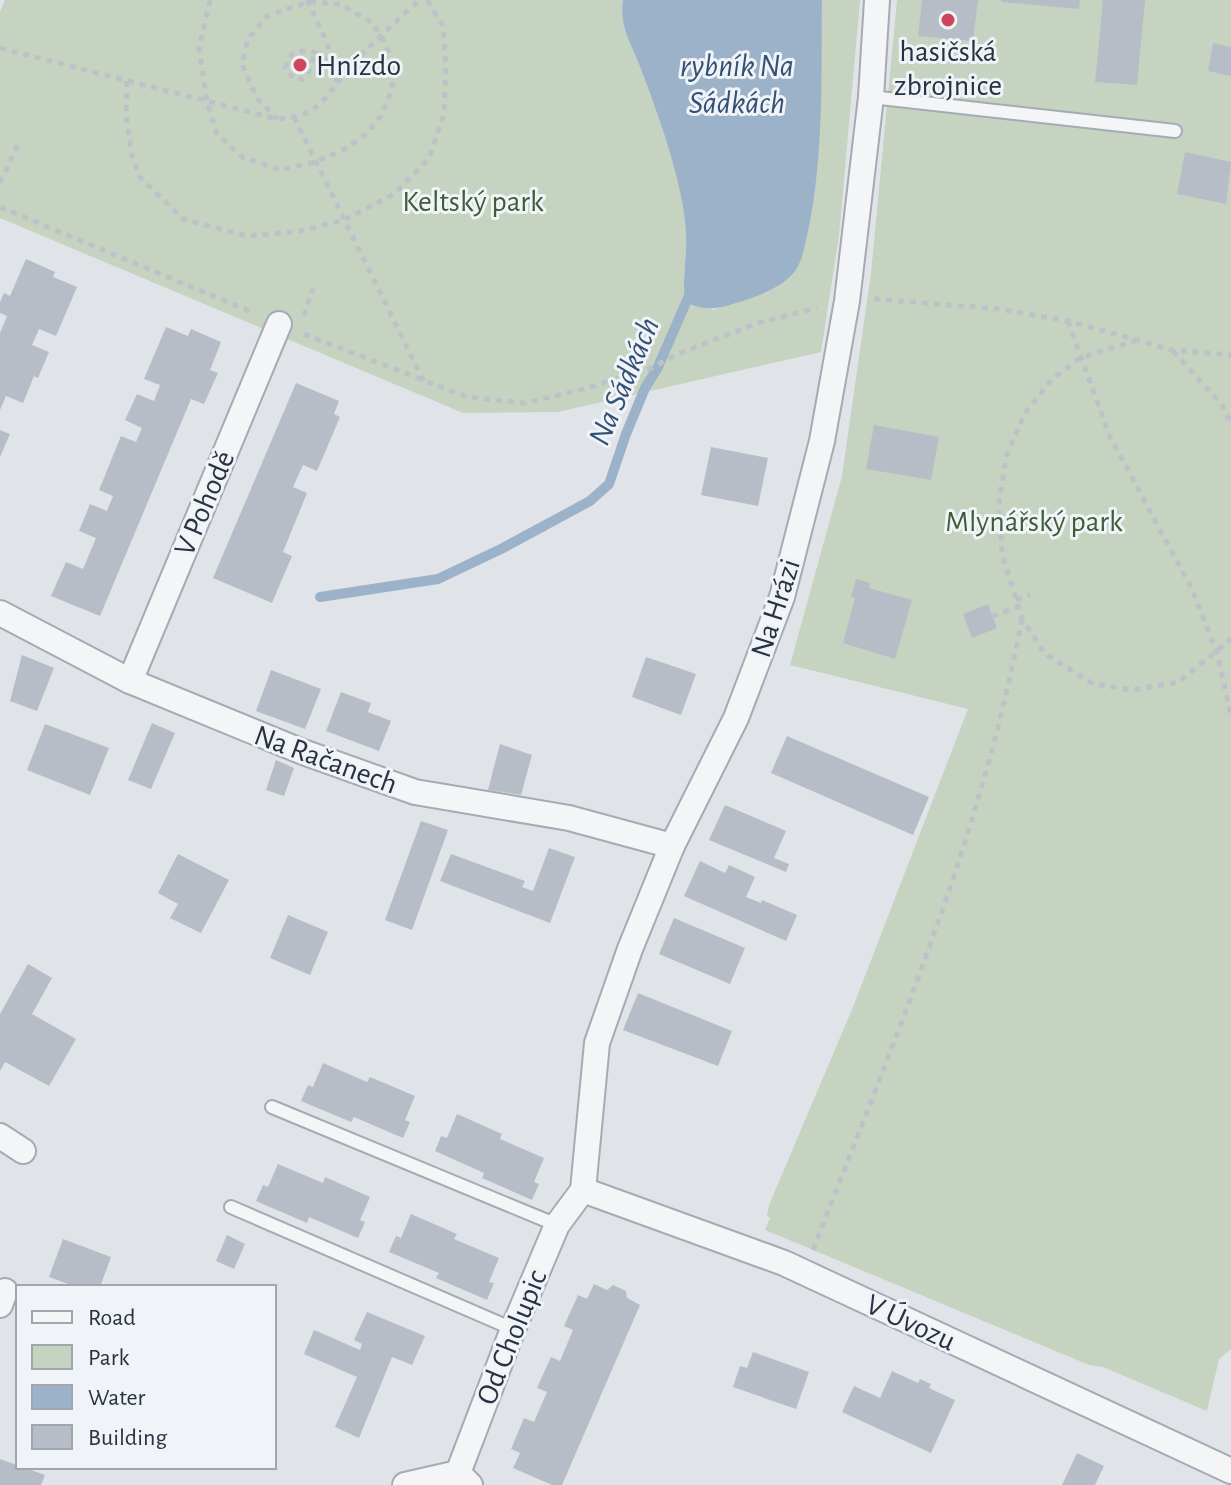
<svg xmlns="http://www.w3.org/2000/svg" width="1231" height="1485" viewBox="0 0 1231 1485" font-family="'Alegreya Sans',sans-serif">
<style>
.green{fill:#c6d3c1}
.water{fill:#9bb2c9}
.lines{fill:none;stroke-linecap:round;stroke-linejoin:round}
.stream{stroke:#9bb2c9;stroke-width:10}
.building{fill:#b7bdc6}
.service-casing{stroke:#a5abb3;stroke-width:16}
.minor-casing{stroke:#a5abb3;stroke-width:28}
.path{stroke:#bec2c8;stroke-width:5;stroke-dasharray:6 6;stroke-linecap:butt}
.service{stroke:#f3f5f7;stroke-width:12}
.minor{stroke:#f3f5f7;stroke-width:24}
.poi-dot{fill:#ce455c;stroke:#f0f3f7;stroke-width:3}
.labels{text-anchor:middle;stroke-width:6;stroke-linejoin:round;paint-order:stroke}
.poi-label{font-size:30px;fill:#293241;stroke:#f0f3f7}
.park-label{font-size:30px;fill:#3e5c36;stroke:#f0f3f7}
.street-label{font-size:30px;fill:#293241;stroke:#f0f3f7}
.water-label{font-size:32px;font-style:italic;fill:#335175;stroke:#f0f3f7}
</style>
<rect width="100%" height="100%" fill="#e0e4e9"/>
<g class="green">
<path d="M 5,0 L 623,0 C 619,25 630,40 639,64 C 657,114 684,181 686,234 C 687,257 682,279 685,302 L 713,310 L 779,286 L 795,270 L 804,250 L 817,172 L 822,0 L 860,0 L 839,236 L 821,352 L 558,412 L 463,413 L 0,218 L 0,12 Z"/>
<polygon points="897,0 1231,0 1231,1349 1219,1359 1207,1411 1103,1367 1089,1365 765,1230 770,1218 767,1216 769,1205 853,1007 968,709 790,665 842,476 871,273"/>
</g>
<path class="water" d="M 623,0 L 822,0 C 821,76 824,156 808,231 C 805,244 803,260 795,271 C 782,288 761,294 743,301 C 719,308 709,313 685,302 C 682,279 687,257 686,234 C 684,183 657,112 639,64 C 630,41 619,25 623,0 Z"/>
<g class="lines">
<polyline class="stream" points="320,597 438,579 503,548 590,501 609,484 626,434 645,388 657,369 691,291"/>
</g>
<g class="building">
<polygon points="922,0 978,0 973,41 918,36"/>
<polygon points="1001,0 1080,0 1079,9 1001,2"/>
<polygon points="1103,0 1145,0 1137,85 1095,82"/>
<polygon points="1213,43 1231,47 1231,76 1208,71"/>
<polygon points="1185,152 1231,162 1226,204 1177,194"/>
<polygon points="26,259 55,272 53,277 77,287 56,336 39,329 32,345 49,352 38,378 34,376 23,403 6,396 0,410 0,333 7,316 0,313 0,302 4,293 10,296"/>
<polygon points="166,327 188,336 191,329 221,342 210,370 218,373 204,404 191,399 100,616 51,596 66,562 83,569 96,538 79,531 90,504 107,511 113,496 99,490 121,436 136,442 142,428 125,420 137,394 154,401 160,385 144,379"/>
<polygon points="296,383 339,401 334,414 340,417 317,471 303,465 293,487 307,493 283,552 292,556 272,603 213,578"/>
<polygon points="874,425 939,437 931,480 866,469"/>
<polygon points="0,430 10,434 0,457"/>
<polygon points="711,447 768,458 758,506 701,495"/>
<polygon points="856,579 870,583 869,588 912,600 895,659 843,643 855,598 851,597"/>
<polygon points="988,604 997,628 972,638 963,614"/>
<polygon points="22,655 54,668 37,711 10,701"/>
<polygon points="646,657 696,674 681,715 632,697"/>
<polygon points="271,670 321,689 305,729 256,711"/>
<polygon points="341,692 371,703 368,712 391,721 379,751 326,731"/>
<polygon points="152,723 175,733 151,789 128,780"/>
<polygon points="45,724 109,748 90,795 27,770"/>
<polygon points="787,736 929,797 913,835 771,773"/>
<polygon points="500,744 532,755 521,795 488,790"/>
<polygon points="276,760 294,768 284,796 266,790"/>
<polygon points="725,805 786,831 774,858 789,864 786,872 709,840"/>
<polygon points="421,821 448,830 412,930 385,920"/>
<polygon points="549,848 575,857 550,923 440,881 451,854 525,881 522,887 533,891"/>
<polygon points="178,854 229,880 201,933 170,918 178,904 158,893"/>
<polygon points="700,861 725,873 729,865 755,877 746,897 761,903 762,900 797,915 786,941 684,896"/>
<polygon points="288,915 328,932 310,975 270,958"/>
<polygon points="674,918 745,948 730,984 659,954"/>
<polygon points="28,964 52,978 32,1014 76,1039 49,1086 5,1062 0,1071 0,1014"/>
<polygon points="638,993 732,1031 718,1066 623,1030"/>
<polygon points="323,1063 367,1082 370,1077 415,1096 405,1120 410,1122 403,1138 354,1117 351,1122 301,1101 308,1085 313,1087"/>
<polygon points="457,1114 502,1134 500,1139 544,1158 534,1182 539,1184 532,1200 482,1178 484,1173 435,1151 441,1136 447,1138"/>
<polygon points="278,1164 323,1183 325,1177 370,1197 360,1220 365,1222 358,1238 309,1217 307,1223 256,1201 263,1185 268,1187"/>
<polygon points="411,1214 457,1234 454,1239 499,1258 489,1282 494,1283 487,1300 436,1278 439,1273 389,1252 396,1236 401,1238"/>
<polygon points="227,1235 245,1244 234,1269 216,1261"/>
<polygon points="63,1239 111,1257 100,1287 76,1287 49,1277"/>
<polygon points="594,1284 607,1290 613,1285 626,1291 627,1298 640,1305 562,1485 552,1485 513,1468 520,1453 511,1449 524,1418 534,1422 547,1392 537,1388 551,1357 560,1361 573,1330 564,1326 578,1295 587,1299"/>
<polygon points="367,1312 425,1336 412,1365 392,1357 359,1438 335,1427 357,1377 304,1354 314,1330 360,1350 362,1344 354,1340"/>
<polygon points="753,1352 809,1372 796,1409 733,1387 740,1366 747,1368"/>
<polygon points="892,1371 918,1383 920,1379 931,1384 929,1388 955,1400 931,1453 842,1412 854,1386 880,1398"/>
<polygon points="1077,1453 1104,1466 1095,1485 1062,1485"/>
<polygon points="0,1459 45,1475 41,1485 0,1485"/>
</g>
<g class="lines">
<defs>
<g id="service">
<polyline points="871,97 1175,131"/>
<polyline points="272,1107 557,1225"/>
<polyline points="231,1207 513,1329"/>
</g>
<g id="minor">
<polyline points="0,613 130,681 303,752 415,792 569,818 672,846"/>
<polyline points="130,681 279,324"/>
<polyline points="0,1136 23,1151"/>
<polyline points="583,1190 597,1043 630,949 672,846 736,718 782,597 822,441 847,301 871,97 877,0"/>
<polyline points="583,1190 784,1263 1231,1471"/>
<polyline points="0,1305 5,1291"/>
<polyline points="405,1485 458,1473"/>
<polyline points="470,1485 458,1473 513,1329 557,1225 583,1190"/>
</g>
</defs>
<use href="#service" class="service-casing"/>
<use href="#minor" class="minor-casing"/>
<g class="path">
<polyline points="210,0 199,48 207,102 217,134 242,157 281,170 315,162 345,149 365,135 381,116 392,90 394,62 381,36 371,22 340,4 308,2 267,16 248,39 242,64 257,98 277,119"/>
<polyline points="307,0 327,42 333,65"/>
<path d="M 0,48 L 277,119 C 310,116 318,109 337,83 C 332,60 316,44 292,54 L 285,68 L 294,79 L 303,79 L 308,74 L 315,52"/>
<polyline points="127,81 126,115 132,156 140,177 183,219 247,236 296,232 344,220 394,194 429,158 444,114 446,67 443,26 427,0"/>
<polyline points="337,83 364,52 419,0"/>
<polyline points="294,117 424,382"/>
<polyline points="0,183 19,142"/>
<polyline points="0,207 254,313"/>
<polyline points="874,299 1000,309 1068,321 1172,350 1231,355"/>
<polyline points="304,316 313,288"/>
<polyline points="1068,321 1110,437 1192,589 1217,653 1231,716"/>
<polyline points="304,334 467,397 525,403 584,389 651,368 680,353 758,323 817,308"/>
<polyline points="1137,340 1080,358 1052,379 1025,413 1006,457 999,502 1002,554 1022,618 1044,653 1093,684 1132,690 1179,682 1231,639"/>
<polyline points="1173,351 1222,405 1231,423"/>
<polyline points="1016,600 1030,595"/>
<polyline points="992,616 1018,607"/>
<path d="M 813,1250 C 893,1043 982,836 1022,618"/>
</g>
<use href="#service" class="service"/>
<use href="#minor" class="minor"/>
</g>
<g class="poi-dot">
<circle cx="948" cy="20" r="8"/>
<circle cx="300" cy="65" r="8"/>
</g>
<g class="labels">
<g class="poi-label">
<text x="948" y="61">hasičská<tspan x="948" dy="34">zbrojnice</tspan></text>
<text x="316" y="75" text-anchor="start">Hnízdo</text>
</g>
<g class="park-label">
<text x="473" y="211">Keltský park</text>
<text x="1034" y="531">Mlynářský park</text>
</g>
<g class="street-label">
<text transform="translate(204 503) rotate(-67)" y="10">V Pohodě</text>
<text transform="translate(775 608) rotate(-72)" y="10">Na Hrázi</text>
<text transform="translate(326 759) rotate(20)" y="10">Na Račanech</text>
<text transform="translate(911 1322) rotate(25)" y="10">V Úvozu</text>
<text transform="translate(511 1337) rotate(-68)" y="10">Od Cholupic</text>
</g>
<g class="water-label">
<text x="737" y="76">rybník Na<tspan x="737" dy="37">Sádkách</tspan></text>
<text transform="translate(623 381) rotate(-67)" y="11">Na Sádkách</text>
</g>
</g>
<rect x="16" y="1285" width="260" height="184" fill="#f0f3f7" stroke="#a0a6ae" stroke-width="2"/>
<rect x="32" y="1311" width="40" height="12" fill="#f3f5f7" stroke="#a0a6ae" stroke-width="2"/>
<text x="88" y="1325" font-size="24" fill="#293241">Road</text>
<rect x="32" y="1345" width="40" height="24" fill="#c6d3c1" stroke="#a0a6ae" stroke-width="2"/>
<text x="88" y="1365" font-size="24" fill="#293241">Park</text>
<rect x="32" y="1385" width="40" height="24" fill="#9bb2c9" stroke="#a0a6ae" stroke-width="2"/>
<text x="88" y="1405" font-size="24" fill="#293241">Water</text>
<rect x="32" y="1425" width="40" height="24" fill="#b7bdc6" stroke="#a0a6ae" stroke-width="2"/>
<text x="88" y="1445" font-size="24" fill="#293241">Building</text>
</svg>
